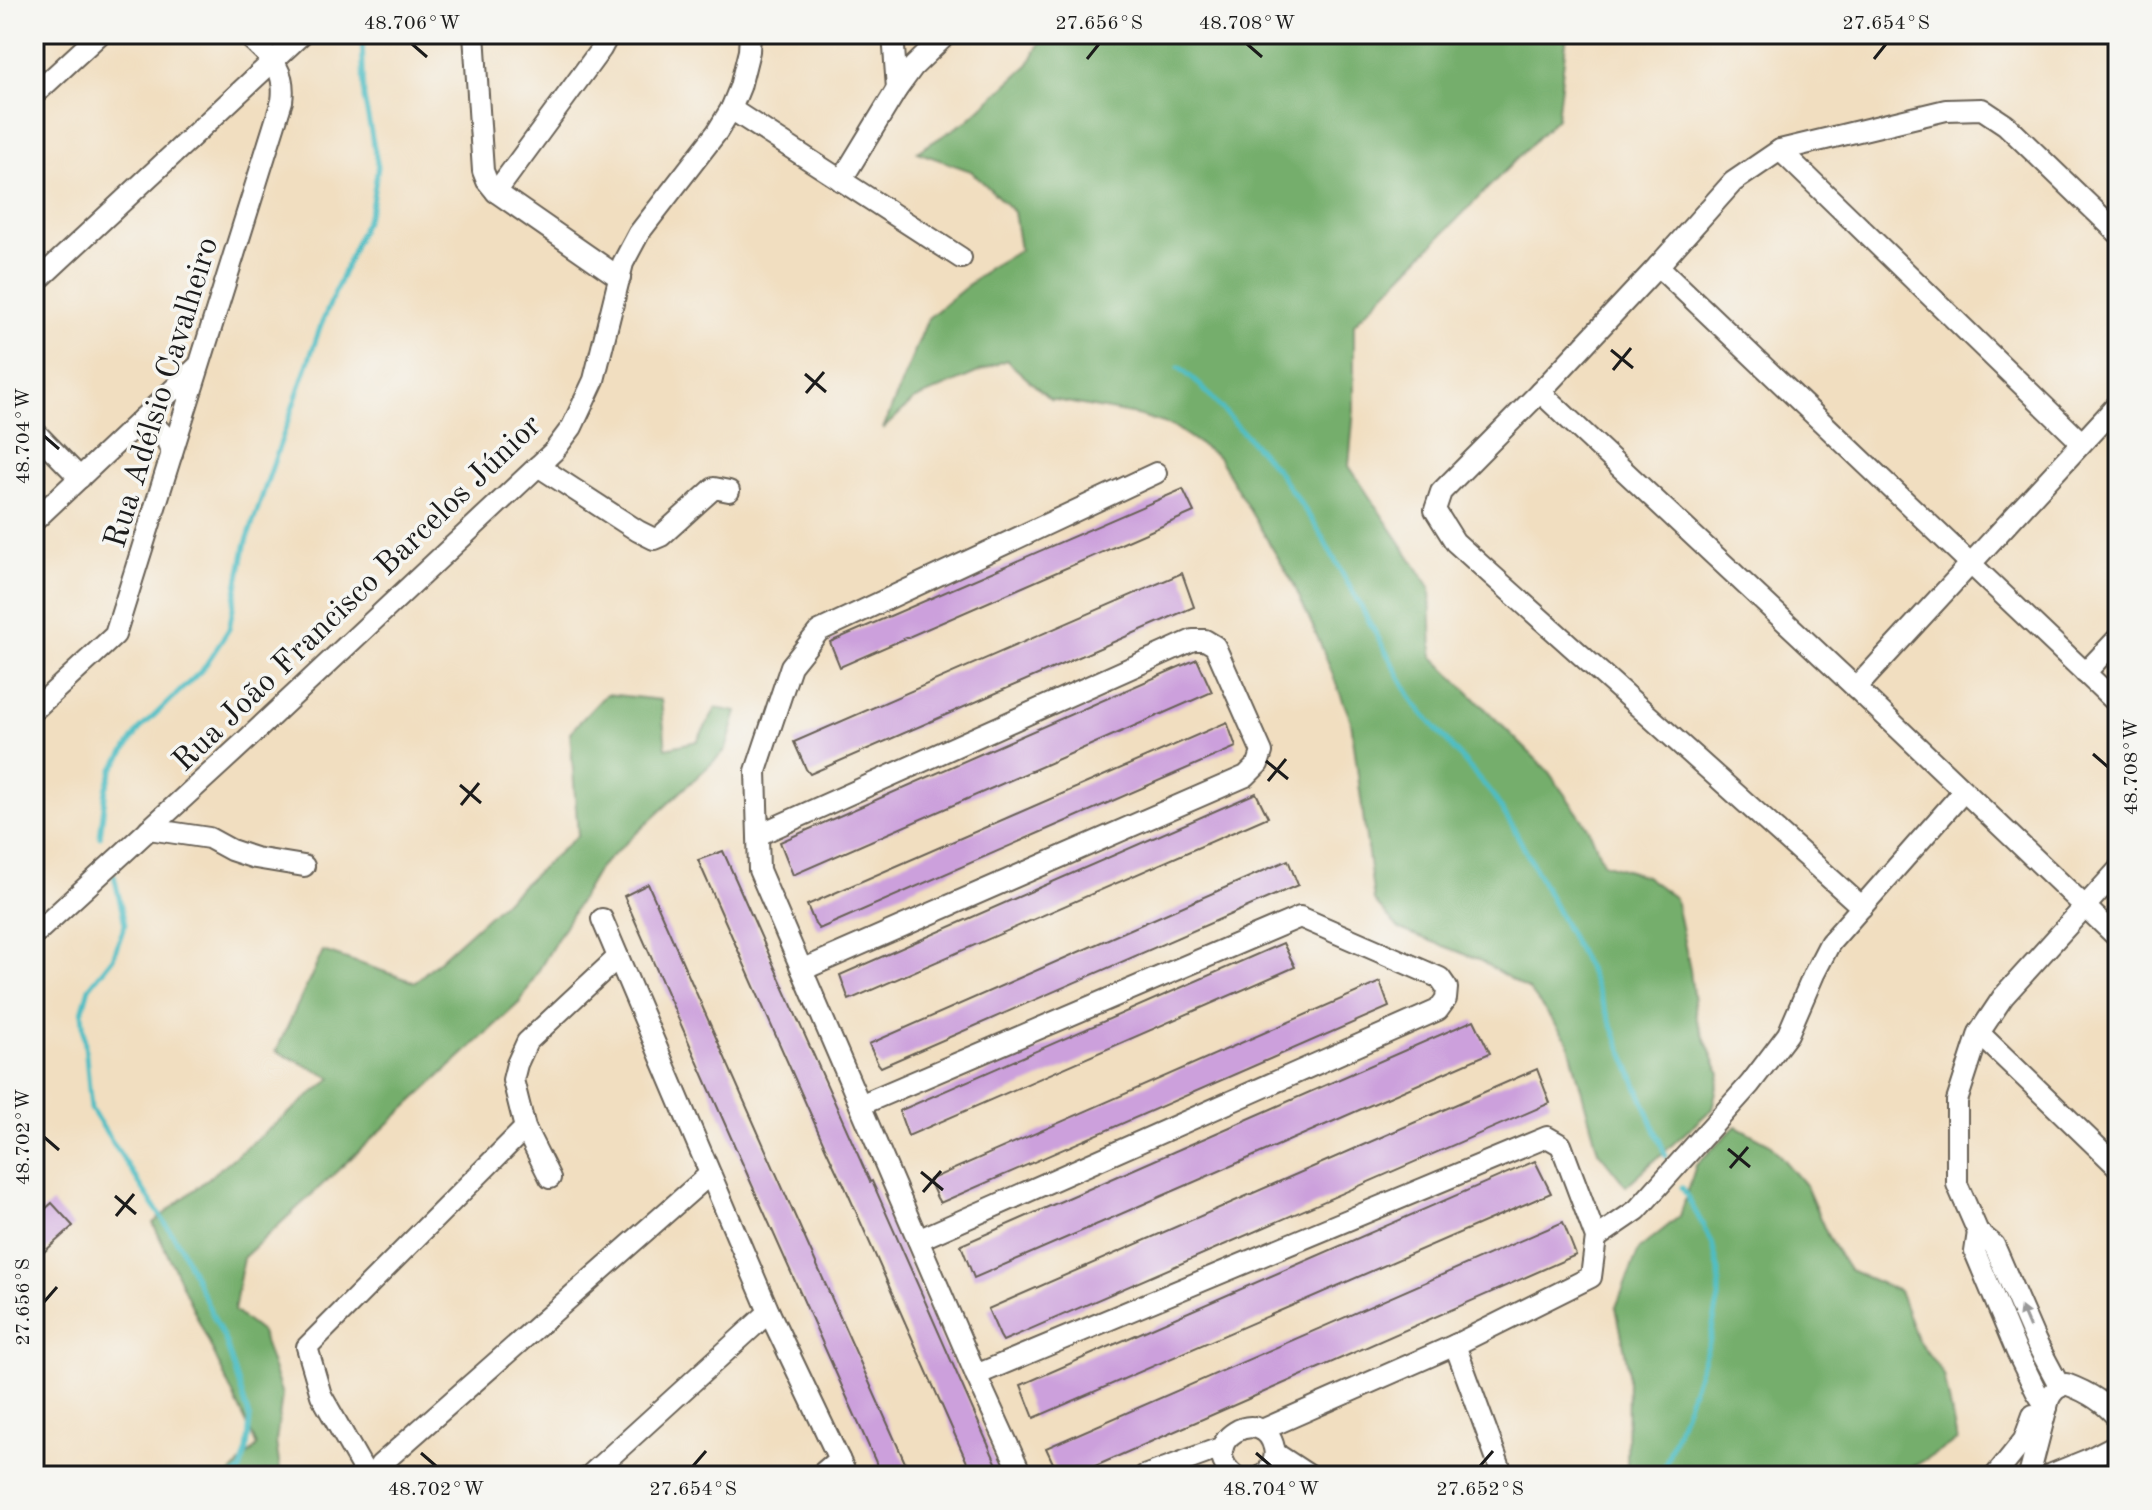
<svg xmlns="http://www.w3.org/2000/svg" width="2152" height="1510" viewBox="0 0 2152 1510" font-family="'Old Standard TT',serif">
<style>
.forest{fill:#74ae6c;stroke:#486544;stroke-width:2}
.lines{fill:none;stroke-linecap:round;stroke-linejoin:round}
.stream{stroke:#4ebdc3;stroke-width:5}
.building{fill:#cca0dc}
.minor-casing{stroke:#676055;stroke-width:24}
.minor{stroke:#fff;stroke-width:20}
.oneway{fill:#999}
.ticks{fill:none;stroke:#1c1c1c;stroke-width:3}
.labels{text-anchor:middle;stroke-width:7;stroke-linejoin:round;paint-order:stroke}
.street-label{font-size:32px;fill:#1c1c1c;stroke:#f6f6f2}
.neatline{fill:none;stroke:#1c1c1c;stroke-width:3}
.ticks-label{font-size:20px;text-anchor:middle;fill:#1c1c1c}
</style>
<rect width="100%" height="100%" fill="#f6f6f2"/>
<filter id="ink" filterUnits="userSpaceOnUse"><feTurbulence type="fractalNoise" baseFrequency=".0125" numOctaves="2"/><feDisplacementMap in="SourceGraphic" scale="16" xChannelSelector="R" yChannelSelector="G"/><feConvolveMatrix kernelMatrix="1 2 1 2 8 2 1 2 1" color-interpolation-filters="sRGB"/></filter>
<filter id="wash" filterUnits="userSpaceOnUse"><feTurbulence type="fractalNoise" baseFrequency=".006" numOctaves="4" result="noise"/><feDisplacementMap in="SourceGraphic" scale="32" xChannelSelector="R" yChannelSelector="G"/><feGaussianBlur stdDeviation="1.8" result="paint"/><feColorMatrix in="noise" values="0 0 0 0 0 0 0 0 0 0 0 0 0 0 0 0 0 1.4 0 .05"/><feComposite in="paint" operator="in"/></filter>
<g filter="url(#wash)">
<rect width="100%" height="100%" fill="#f1dec0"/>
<g class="forest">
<polygon points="1044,34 1567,34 1557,118 1354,324 1354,409 1349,466 1430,587 1432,656 1548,771 1589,829 1603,863 1645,876 1675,898 1690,970 1696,1018 1720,1074 1712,1109 1626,1186 1598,1151 1568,1041 1529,990 1477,959 1399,929 1374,901 1351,721 1318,638 1293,583 1218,457 1173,426 1141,416 1050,399 1006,360 914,400 883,429 928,318 989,268 1020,250 1014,212 971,171 917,152 968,120 1029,64"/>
<polygon points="606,694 661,700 666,748 697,741 716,708 737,712 726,750 599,868 520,1002 243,1258 234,1311 261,1332 282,1395 276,1442 281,1476 228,1476 257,1446 153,1223 332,1078 276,1051 323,951 415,982 578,835 570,732"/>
<polygon points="1736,1126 1770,1144 1806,1186 1829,1239 1849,1270 1899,1291 1917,1339 1944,1375 1957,1441 1916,1465 1889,1476 1624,1476 1627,1466 1628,1367 1616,1307 1639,1249 1680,1216 1696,1165"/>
</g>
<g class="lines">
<g class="stream">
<polyline points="1179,367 1201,386 1276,469 1316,526 1415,704 1492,794 1513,827 1591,975 1666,1156"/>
<polyline points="100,837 106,789 113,769 139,730 203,669 229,629 245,546 321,325 371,208 378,167 364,98 362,34"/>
<polyline points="114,875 125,924 113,958 89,988 82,1013 91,1109 180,1246 226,1343 250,1420 247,1450 240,1471 234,1476"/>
<polyline points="1661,1476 1709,1344 1719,1298 1719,1271 1712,1242 1682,1187"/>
</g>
</g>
<g id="blocks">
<g class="building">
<polygon points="1183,489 1194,512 840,667 830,642"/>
<polygon points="1182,573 1194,607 810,774 806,769 794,742"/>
<polygon points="1197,659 1212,692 793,875 780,842"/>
<polygon points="1227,722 1236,747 819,929 815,924 807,905"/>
<polygon points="1256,793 1268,817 849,1000 840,975"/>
<polygon points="723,851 870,1182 872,1181 1002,1476 973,1476 842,1180 841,1181 826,1149 698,860"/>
<polygon points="1288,860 1298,885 881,1067 877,1062 869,1044"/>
<polygon points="648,884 795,1216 911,1476 882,1476 752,1185 624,896"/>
<polygon points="1283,943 1295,967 908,1136 899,1111"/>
<polygon points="1380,982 1389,1007 940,1203 937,1198 929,1180"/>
<polygon points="1474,1020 1490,1053 974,1278 961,1245"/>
<polygon points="1537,1069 1550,1103 1003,1341 1000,1336 988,1309"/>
<polygon points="1535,1161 1551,1193 1034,1418 1021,1385"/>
<polygon points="52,1203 73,1226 34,1261 34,1219"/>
<polygon points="1563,1222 1576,1255 1091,1468 1071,1476 1059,1476 1046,1448"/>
</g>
</g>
</g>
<g filter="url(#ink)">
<use href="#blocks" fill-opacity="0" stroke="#676055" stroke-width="2"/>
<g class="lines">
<defs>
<g id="minor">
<polyline points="474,34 483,171 487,181 496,192 620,278"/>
<polyline points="893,34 897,89"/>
<polyline points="34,95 100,34"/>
<polyline points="731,109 961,258"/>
<polyline points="1780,150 2081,442"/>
<polyline points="841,181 897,89 913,67 947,34"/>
<polyline points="496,192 601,49 609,34"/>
<polyline points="1658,266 2118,704"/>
<polyline points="34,284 302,34"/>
<polyline points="1540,392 1856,688 2118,938"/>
<path d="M 142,419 C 160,427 166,435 172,454"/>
<polyline points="34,431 80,478"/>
<polyline points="538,466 638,531 654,539 661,536 714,488 729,491"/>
<polyline points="34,521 197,367"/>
<polyline points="2085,673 2118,638"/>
<polyline points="1856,688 2118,404"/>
<path d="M 34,710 L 115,635 L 282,101 C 287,67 268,56 246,34"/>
<polyline points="149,829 209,838 231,850 255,858 304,866"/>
<polyline points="758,835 1193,640 1205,640 1215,646 1262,752 1258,764 1246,776 802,970"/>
<polyline points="1862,907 1455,542 1435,510 1441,492 1540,392 1658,266 1733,182 1780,150 1946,110 1982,109 2006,125 2118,233"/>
<polyline points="602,919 769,1312 847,1476"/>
<polyline points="34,935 241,745 554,451 572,427 594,380 623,263 639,233 717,132 731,109 740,87 749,51 750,34"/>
<polyline points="1979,1033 2118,1167"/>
<polyline points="860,1105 1300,917 1440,978 1447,988 1446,999 1438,1010 918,1240"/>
<polyline points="550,1178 525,1128 513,1080 517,1064 527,1042 618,957"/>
<polyline points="1978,1232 1975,1252 2016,1350 2036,1391 2047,1408"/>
<polyline points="1596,1238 1637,1210 1750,1084 1788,1034 1814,974 1830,943 1963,792"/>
<polyline points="1455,1345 1503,1476"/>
<polyline points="976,1375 1547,1137 1561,1145 1596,1238 1591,1277 1455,1345 1262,1430"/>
<polyline points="2060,1387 2036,1342 1994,1245 1978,1232 1957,1184 1957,1101 1979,1033 2003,997 2118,870"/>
<polyline points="1275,1453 1310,1476"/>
<polyline points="367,1476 321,1395 307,1347 525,1128"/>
<polyline points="373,1476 380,1465 710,1174"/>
<polyline points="589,1476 769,1312"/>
<polyline points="819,1476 839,1459"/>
<polyline points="1022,1476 976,1375 759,870 756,771 791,666 819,631 1156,473"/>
<polyline points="1144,1476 1223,1447"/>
<path d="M 1235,1476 C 1193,1442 1264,1402 1274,1448 C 1277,1460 1271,1469 1262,1476"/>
<polyline points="1995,1476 2024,1440 2033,1415"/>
<path d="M 2029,1476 L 2049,1399 C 2053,1391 2057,1387 2066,1384 C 2085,1391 2106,1403 2118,1419"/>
<polyline points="2047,1476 2089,1459 2118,1444"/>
</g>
</defs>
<use href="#minor" class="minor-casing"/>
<use href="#minor" class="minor"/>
</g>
<defs><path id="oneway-solid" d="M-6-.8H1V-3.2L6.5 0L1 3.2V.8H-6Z" transform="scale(2)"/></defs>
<use class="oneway" href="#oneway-solid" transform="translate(2025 1317) rotate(-113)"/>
</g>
<path class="ticks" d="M 412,44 L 427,57M 1247,44 L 1262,57M 1087,59 L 1099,44M 1874,59 L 1886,44M 1611,350 L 1633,368M 1613,370 L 1631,348M 805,374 L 826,392M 806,393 L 824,372M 44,436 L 59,449M 2093,754 L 2108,767M 1266,761 L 1288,779M 1268,781 L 1286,759M 460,785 L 481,803M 461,805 L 479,783M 44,1137 L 59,1150M 1728,1149 L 1750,1167M 1730,1168 L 1748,1147M 921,1172 L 943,1190M 923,1192 L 941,1171M 115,1196 L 136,1214M 116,1216 L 134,1194M 44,1302 L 57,1287M 421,1453 L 436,1466M 1256,1453 L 1271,1466M 693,1466 L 706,1451M 1480,1466 L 1493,1451"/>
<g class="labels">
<g class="street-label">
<text transform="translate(160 392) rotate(-73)" y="11">Rua Adélsio Cavalheiro</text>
<text transform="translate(356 592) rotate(-44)" y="11">Rua João Francisco Barcelos Júnior</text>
</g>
</g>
<rect width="2152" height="1510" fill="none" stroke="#f6f6f2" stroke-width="88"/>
<rect x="44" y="44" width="2064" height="1422" class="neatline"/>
<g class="ticks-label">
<text x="412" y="29">48.706°W</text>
<text x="1099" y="29">27.656°S</text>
<text x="1247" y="29">48.708°W</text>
<text x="1886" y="29">27.654°S</text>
<text transform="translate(22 436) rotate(-90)" y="7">48.704°W</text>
<text transform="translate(2130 767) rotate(-90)" y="7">48.708°W</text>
<text transform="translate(22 1137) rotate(-90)" y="7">48.702°W</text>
<text transform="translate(22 1302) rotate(-90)" y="7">27.656°S</text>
<text x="436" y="1495">48.702°W</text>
<text x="693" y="1495">27.654°S</text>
<text x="1271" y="1495">48.704°W</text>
<text x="1480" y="1495">27.652°S</text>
</g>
</svg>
